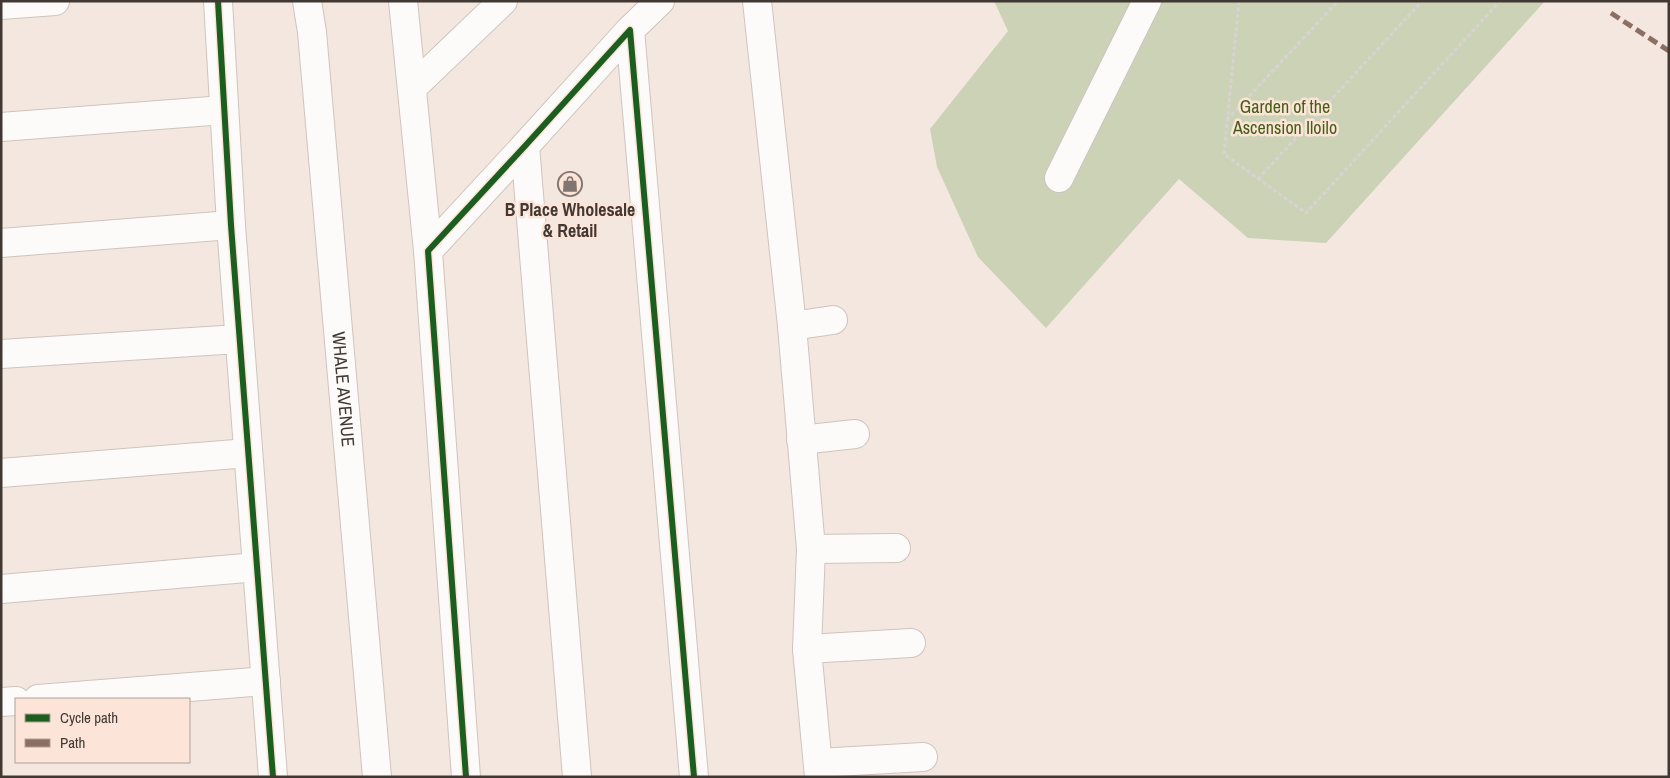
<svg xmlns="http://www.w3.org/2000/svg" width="1670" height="778" viewBox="0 0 1670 778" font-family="'Archivo Narrow',sans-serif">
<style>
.green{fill:#ccd2b5}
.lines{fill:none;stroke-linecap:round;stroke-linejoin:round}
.minor-casing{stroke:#cec4be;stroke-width:30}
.path{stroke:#d8d3d2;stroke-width:3;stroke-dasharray:4 2.5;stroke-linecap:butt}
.minor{stroke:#fdfbfa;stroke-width:28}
.quiet{stroke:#8d6e63;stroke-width:5;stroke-dasharray:10 5;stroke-linecap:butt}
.cycleway-casing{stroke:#fce5d8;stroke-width:9}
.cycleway{stroke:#1b5e20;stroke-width:6}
.labels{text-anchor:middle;stroke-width:5;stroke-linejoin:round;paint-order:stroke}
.park-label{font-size:18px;fill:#445f15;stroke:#fce5d8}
.poi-label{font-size:18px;font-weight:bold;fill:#413833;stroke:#fce5d8}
.street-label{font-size:18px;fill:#413833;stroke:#fce5d8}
</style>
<rect width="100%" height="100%" fill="#f4e7e0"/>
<polygon class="green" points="994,1 1545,1 1326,243 1248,238 1179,179 1046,328 978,257 937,167 930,129 1008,31"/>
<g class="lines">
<defs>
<g id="minor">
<polyline points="218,1 231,225 273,777"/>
<path id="s1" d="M 307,1 L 312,32 L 377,777"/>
<polyline points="403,1 428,251"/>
<polyline points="757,1 792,326 811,549 807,649 819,777"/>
<polyline points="1,5 55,1"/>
<polyline points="630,30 660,1"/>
<polyline points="412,88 503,1"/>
<polyline points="1,127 224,110"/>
<polyline points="525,146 577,777"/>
<polyline points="1059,178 1147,1"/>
<polyline points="1,243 231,225"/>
<polyline points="792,326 833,320"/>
<polyline points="1,354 239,339"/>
<polyline points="801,440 855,434"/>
<polyline points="1,473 248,453"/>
<polyline points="811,549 896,548"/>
<polyline points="1,589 257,567"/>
<polyline points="807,649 911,643"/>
<polyline points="38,699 266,681"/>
<polyline points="1,702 16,701"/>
<polyline points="818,763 923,757"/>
<polyline points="466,777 428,251 525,146 630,30 694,777"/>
</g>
</defs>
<use href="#minor" class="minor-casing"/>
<g class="path">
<polyline points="1239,1 1224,154 1306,213 1500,1"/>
<polyline points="1227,120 1338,1"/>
<polyline points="1258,179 1422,1"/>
</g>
<use href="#minor" class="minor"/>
<polyline class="quiet" points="1611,13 1669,51"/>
<defs>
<g id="cycleway">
<polyline points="218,1 231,225 273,777"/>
<polyline points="466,777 428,251 525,146 630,30 694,777"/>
</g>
</defs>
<use href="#cycleway" class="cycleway-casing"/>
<use href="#cycleway" class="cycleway"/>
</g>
<defs>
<symbol id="shop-ring" viewBox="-11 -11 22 22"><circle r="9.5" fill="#fce5d8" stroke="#807570" stroke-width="1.5"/><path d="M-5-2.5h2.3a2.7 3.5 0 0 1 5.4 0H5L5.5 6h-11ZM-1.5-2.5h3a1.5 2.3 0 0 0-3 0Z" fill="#807570"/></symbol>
</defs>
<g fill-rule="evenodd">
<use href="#shop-ring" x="556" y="170" width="28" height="28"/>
</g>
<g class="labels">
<g class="park-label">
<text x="1285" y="113">Garden of the<tspan x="1285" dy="21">Ascension Iloilo</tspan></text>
</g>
<g class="poi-label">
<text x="570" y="216">B Place Wholesale<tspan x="570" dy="21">&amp; Retail</tspan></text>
</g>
<g class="street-label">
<text dy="6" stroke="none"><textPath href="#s1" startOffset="390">WHALE AVENUE</textPath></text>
</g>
</g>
<rect width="1670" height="778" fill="none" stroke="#413833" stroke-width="5"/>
<rect x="15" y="698" width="175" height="65" fill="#fce5d8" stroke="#b1a096"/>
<rect x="25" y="714" width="25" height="8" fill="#1b5e20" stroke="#b1a096"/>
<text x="60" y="723" font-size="15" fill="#413833">Cycle path</text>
<rect x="25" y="739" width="25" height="8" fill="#8d6e63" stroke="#b1a096"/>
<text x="60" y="748" font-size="15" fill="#413833">Path</text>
</svg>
